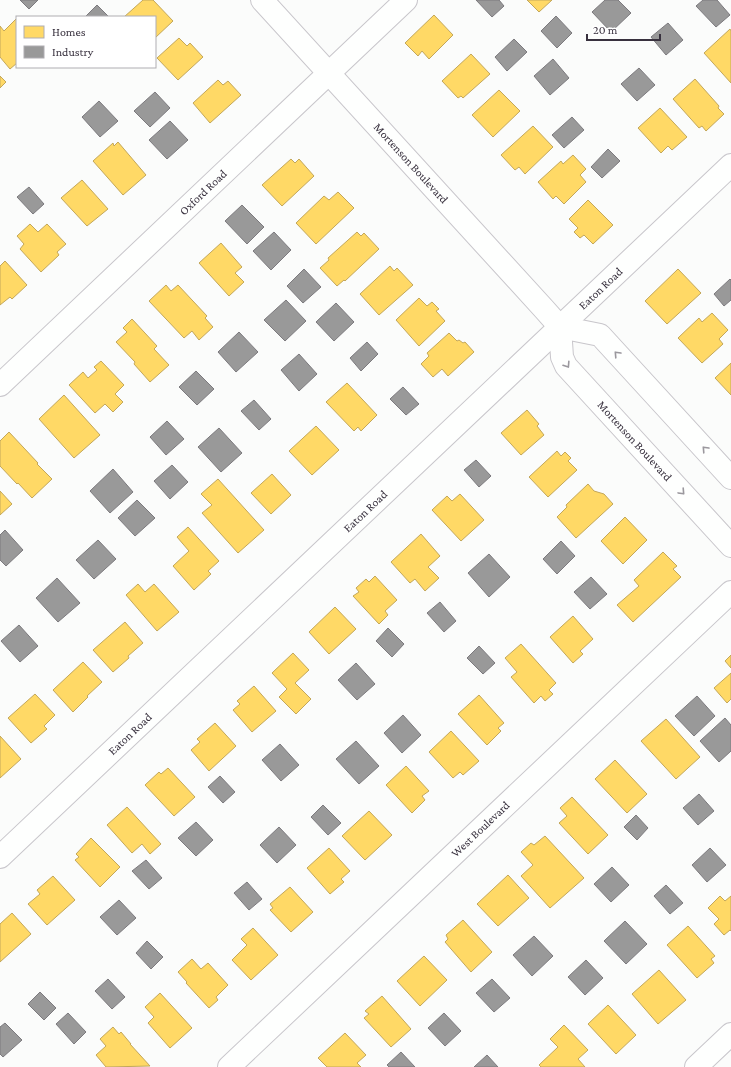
<svg xmlns="http://www.w3.org/2000/svg" width="731" height="1067" viewBox="0 0 731 1067" font-family="'Crimson Pro',serif">
<style>
.homes{fill:#ffd966;stroke:#c3a75a}
.industry{fill:#999;stroke:#7c7a7e}
.lines{fill:none;stroke-linecap:round;stroke-linejoin:round}
.minor-casing{stroke:#c8c6cb;stroke-width:24}
.minor{stroke:#fefffe;stroke-width:22}
.oneway{stroke:#9b989e}
.labels{text-anchor:middle;stroke-width:4;stroke-linejoin:round;paint-order:stroke}
.street-label{font-size:12px;fill:#38313e;stroke:#fff}
</style>
<rect width="100%" height="100%" fill="#fbfcfb"/>
<g class="homes">
<polygon points="143,0 153,0 173,21 155,38 155,17 124,17"/>
<polygon points="527,0 552,0 539,12"/>
<polygon points="434,15 453,35 429,59 422,51 418,56 405,43"/>
<polygon points="17,18 17,63 10,69 0,57 0,26 4,31"/>
<polygon points="730,29 731,31 731,83 704,53"/>
<polygon points="179,38 187,46 190,43 203,57 178,80 157,58"/>
<polygon points="471,54 490,74 463,98 461,96 458,98 442,81"/>
<polygon points="0,76 6,82 0,88"/>
<polygon points="695,79 719,106 718,108 724,114 706,131 702,126 699,128 673,99"/>
<polygon points="218,80 223,85 228,81 241,95 210,123 193,103"/>
<polygon points="499,90 520,111 493,137 472,115"/>
<polygon points="660,108 687,137 672,150 668,146 661,153 638,128"/>
<polygon points="533,126 553,147 525,174 519,167 515,170 501,155"/>
<polygon points="118,142 146,175 123,195 93,161 113,143 114,146"/>
<polygon points="573,155 586,169 580,175 586,182 564,204 556,196 553,199 538,182 561,161 563,164"/>
<polygon points="291,159 295,163 299,159 314,176 282,206 262,185"/>
<polygon points="82,180 108,209 87,226 61,198"/>
<polygon points="338,192 354,208 316,244 296,223 324,196 329,200"/>
<polygon points="588,200 613,225 593,244 584,235 580,238 574,232 578,228 569,219"/>
<polygon points="30,224 38,232 47,224 66,244 57,252 59,255 41,272 20,249 24,244 17,236"/>
<polygon points="357,232 361,236 364,233 379,249 345,281 344,280 337,286 320,268 329,260 328,258"/>
<polygon points="221,243 242,267 235,273 244,282 229,296 199,263"/>
<polygon points="5,261 27,285 12,299 10,297 0,305 0,266"/>
<polygon points="390,266 394,271 397,268 413,285 379,315 360,294"/>
<polygon points="678,269 701,293 667,324 645,301"/>
<polygon points="166,285 171,291 178,285 207,316 205,318 213,327 199,340 192,331 184,338 149,301"/>
<polygon points="419,298 427,306 432,302 439,309 436,311 445,321 419,346 396,320"/>
<polygon points="712,313 728,330 719,339 723,344 702,363 678,338 699,318 702,322"/>
<polygon points="132,319 157,346 154,349 169,365 150,382 134,364 135,362 116,342 127,332 123,328"/>
<polygon points="449,333 457,341 459,340 463,343 465,342 474,352 448,376 442,369 433,377 421,364 429,356 427,353"/>
<polygon points="101,361 124,385 115,394 123,402 113,412 105,404 95,413 69,385 83,372 88,378 97,370 94,367"/>
<polygon points="731,363 731,395 715,378"/>
<polygon points="347,383 377,415 361,431 358,427 354,431 326,402"/>
<polygon points="64,395 100,435 74,458 39,419"/>
<polygon points="527,410 539,424 537,426 544,435 521,455 501,433"/>
<polygon points="316,426 339,450 312,475 289,451"/>
<polygon points="9,432 38,463 37,464 52,479 32,498 18,483 17,484 0,466 0,441"/>
<polygon points="557,451 561,456 565,452 571,458 568,461 577,470 548,497 529,477"/>
<polygon points="272,474 291,495 271,514 251,493"/>
<polygon points="218,479 264,530 238,553 202,513 212,505 201,494"/>
<polygon points="588,484 594,491 604,494 613,504 576,538 557,517 567,507 566,505"/>
<polygon points="0,491 12,504 0,515"/>
<polygon points="460,494 484,520 461,541 432,510 447,496 452,501"/>
<polygon points="625,517 647,540 623,564 601,541"/>
<polygon points="188,527 219,561 208,571 211,574 194,590 173,566 189,551 177,537"/>
<polygon points="421,534 440,556 428,567 439,578 425,591 415,579 410,583 391,562"/>
<polygon points="663,552 677,566 673,569 681,577 633,622 617,605 639,586 634,580"/>
<polygon points="375,576 397,600 385,611 388,615 379,624 353,596 359,592 356,588 366,579 369,582"/>
<polygon points="138,584 145,592 154,584 179,612 157,631 126,595"/>
<polygon points="335,607 356,629 329,654 309,632"/>
<polygon points="573,616 593,639 580,651 583,654 573,663 550,637"/>
<polygon points="125,622 143,643 128,656 129,658 113,672 93,650"/>
<polygon points="521,644 556,683 549,690 553,694 545,701 541,696 534,703 511,677 517,672 505,658"/>
<polygon points="293,653 309,670 295,683 311,699 296,714 279,697 287,689 272,673"/>
<polygon points="731,655 731,668 725,661"/>
<polygon points="83,662 102,682 87,696 88,697 73,712 53,690"/>
<polygon points="731,673 731,699 727,703 714,688"/>
<polygon points="254,686 276,711 252,732 233,710 240,704 237,701"/>
<polygon points="35,694 55,715 44,726 47,729 31,743 8,718"/>
<polygon points="479,695 504,723 498,728 501,731 487,745 458,714"/>
<polygon points="666,719 700,757 676,779 641,741"/>
<polygon points="215,723 236,746 209,771 191,750 200,742 197,739"/>
<polygon points="451,731 479,761 463,775 460,772 453,778 429,752"/>
<polygon points="0,736 21,759 0,778"/>
<polygon points="615,760 647,794 627,813 595,779"/>
<polygon points="406,766 429,791 422,796 425,800 412,813 386,785"/>
<polygon points="168,768 195,797 174,816 145,785 159,772 161,774"/>
<polygon points="572,797 608,835 588,854 559,823 567,816 560,808"/>
<polygon points="127,807 161,844 150,854 142,844 132,853 107,825"/>
<polygon points="369,811 392,835 365,860 342,836"/>
<polygon points="545,836 584,878 550,908 521,876 533,865 521,852 531,843 534,845"/>
<polygon points="91,838 120,867 100,887 75,860 79,857 76,854"/>
<polygon points="329,848 350,871 341,879 344,882 330,894 307,868"/>
<polygon points="508,875 529,898 498,926 477,904"/>
<polygon points="53,876 75,900 47,925 28,904 40,894 37,890"/>
<polygon points="290,887 313,912 291,932 270,910 273,908 270,904"/>
<polygon points="720,896 725,901 731,896 731,931 730,930 724,935 714,924 719,919 708,908"/>
<polygon points="12,913 31,934 0,962 0,924"/>
<polygon points="463,920 492,952 471,972 445,942 448,939 446,935"/>
<polygon points="688,926 715,956 711,959 714,963 697,978 667,945"/>
<polygon points="253,928 278,955 251,980 232,960 247,945 241,939"/>
<polygon points="424,956 447,980 420,1006 397,981"/>
<polygon points="192,959 201,969 208,963 228,985 216,997 218,1000 209,1008 186,983 187,982 178,972"/>
<polygon points="659,970 686,1000 658,1024 632,994"/>
<polygon points="160,993 192,1028 170,1048 148,1023 154,1017 145,1007"/>
<polygon points="382,996 411,1029 391,1047 364,1018 369,1014 365,1011"/>
<polygon points="608,1005 636,1035 616,1054 588,1024"/>
<polygon points="564,1025 588,1050 578,1059 585,1067 541,1067 539,1065 558,1047 550,1039"/>
<polygon points="113,1027 119,1034 121,1032 131,1044 130,1044 150,1066 106,1067 96,1055 106,1046 100,1039"/>
<polygon points="345,1033 366,1055 357,1063 361,1067 327,1067 318,1058"/>
</g>
<g class="industry">
<polygon points="20,0 38,0 29,9"/>
<polygon points="476,0 499,0 504,6 492,17"/>
<polygon points="605,0 618,0 631,13 611,32 592,12"/>
<polygon points="703,0 717,0 730,15 716,27 696,6"/>
<polygon points="97,5 109,17 85,17"/>
<polygon points="556,16 572,33 557,48 541,31"/>
<polygon points="668,23 683,40 666,55 651,37"/>
<polygon points="514,39 527,52 507,71 495,57"/>
<polygon points="553,59 569,78 550,95 534,76"/>
<polygon points="639,68 655,85 637,101 621,84"/>
<polygon points="155,92 170,108 150,127 134,111"/>
<polygon points="99,101 118,121 100,137 82,117"/>
<polygon points="572,117 584,130 564,148 552,135"/>
<polygon points="170,121 188,140 167,159 149,140"/>
<polygon points="608,149 620,161 602,178 591,167"/>
<polygon points="29,187 44,204 33,214 17,197"/>
<polygon points="242,205 264,227 247,244 225,221"/>
<polygon points="274,232 291,250 271,270 253,251"/>
<polygon points="304,269 321,287 303,303 287,286"/>
<polygon points="730,279 731,280 731,300 724,306 714,294"/>
<polygon points="286,300 306,321 285,341 264,320"/>
<polygon points="336,303 354,322 334,341 316,322"/>
<polygon points="239,332 258,352 236,372 218,352"/>
<polygon points="367,342 378,354 361,371 350,358"/>
<polygon points="299,354 317,374 299,391 281,370"/>
<polygon points="196,371 214,389 197,405 179,387"/>
<polygon points="403,387 419,404 406,415 390,399"/>
<polygon points="254,400 271,419 259,430 241,411"/>
<polygon points="167,421 184,439 166,455 150,437"/>
<polygon points="219,428 242,453 221,472 198,447"/>
<polygon points="476,460 491,476 479,487 464,470"/>
<polygon points="172,465 188,482 170,499 154,481"/>
<polygon points="113,469 133,492 110,513 90,491"/>
<polygon points="137,500 155,518 135,536 118,518"/>
<polygon points="5,530 23,550 6,566 0,560 0,535"/>
<polygon points="98,540 116,559 94,579 76,560"/>
<polygon points="561,541 575,556 557,574 543,559"/>
<polygon points="489,554 510,577 489,597 468,573"/>
<polygon points="591,577 607,594 590,609 574,592"/>
<polygon points="57,578 80,603 58,622 36,598"/>
<polygon points="440,602 456,621 444,632 427,613"/>
<polygon points="19,625 38,646 20,662 1,641"/>
<polygon points="388,628 404,644 392,657 376,641"/>
<polygon points="479,646 495,663 483,674 467,658"/>
<polygon points="356,663 375,684 357,700 338,680"/>
<polygon points="697,696 715,716 694,736 675,716"/>
<polygon points="403,715 421,735 402,753 384,733"/>
<polygon points="725,718 731,725 731,751 719,762 700,741"/>
<polygon points="356,741 379,766 359,784 336,759"/>
<polygon points="280,744 299,765 281,781 262,760"/>
<polygon points="220,776 235,792 223,803 208,787"/>
<polygon points="699,794 714,811 698,825 683,808"/>
<polygon points="323,805 341,823 328,835 311,817"/>
<polygon points="636,815 648,828 637,840 624,827"/>
<polygon points="196,822 213,840 196,856 178,838"/>
<polygon points="279,827 296,845 277,863 260,845"/>
<polygon points="710,848 726,865 707,882 692,865"/>
<polygon points="146,860 162,878 149,889 132,871"/>
<polygon points="612,867 629,885 611,902 594,884"/>
<polygon points="247,882 262,899 249,910 234,893"/>
<polygon points="666,885 683,903 670,914 654,896"/>
<polygon points="119,900 136,918 117,935 100,917"/>
<polygon points="625,921 647,944 626,964 604,941"/>
<polygon points="534,936 553,956 532,976 513,955"/>
<polygon points="147,941 163,957 151,969 136,953"/>
<polygon points="586,960 603,978 585,995 568,977"/>
<polygon points="108,979 125,997 112,1009 95,991"/>
<polygon points="492,979 510,998 494,1012 476,993"/>
<polygon points="40,992 56,1008 44,1020 28,1004"/>
<polygon points="68,1013 86,1032 74,1044 56,1024"/>
<polygon points="444,1013 461,1031 445,1046 428,1028"/>
<polygon points="5,1023 22,1040 3,1057 0,1054 0,1027"/>
<polygon points="401,1052 415,1067 389,1067 387,1065"/>
<polygon points="487,1055 498,1067 474,1067"/>
</g>
<g class="lines">
<defs>
<g id="minor">
<path id="s1" d="M 262,0 L 544,309 L 560,327 L 562,357 L 566,366 L 731,546"/>
<polyline points="560,327 600,335 731,478"/>
<path id="s2" d="M 0,385 L 406,0"/>
<path id="s3" d="M 0,857 L 731,165"/>
<path id="s4" d="M 229,1067 L 731,592"/>
<polyline points="696,1067 731,1034"/>
</g>
</defs>
<use href="#minor" class="minor-casing"/>
<use href="#minor" class="minor"/>
</g>
<defs><path id="oneway-chevron" d="M-2-3.5L2.5 0L-2 3.5" fill="none" stroke-width="1.6" stroke-linecap="round" stroke-linejoin="round"/></defs>
<g class="oneway">
<use href="#oneway-chevron" transform="translate(617 354) rotate(-133)"/>
<use href="#oneway-chevron" transform="translate(567 365) rotate(57)"/>
<use href="#oneway-chevron" transform="translate(705 449) rotate(-133)"/>
<use href="#oneway-chevron" transform="translate(682 492) rotate(47)"/>
</g>
<g class="labels">
<g class="street-label">
<text dy="4" stroke="none"><textPath href="#s1" startOffset="221">Mortenson Boulevard</textPath></text>
<text dy="4" stroke="none"><textPath href="#s2" startOffset="280">Oxford Road</textPath></text>
<text dy="4" stroke="none"><textPath href="#s3" startOffset="827">Eaton Road</textPath></text>
<text dy="4" stroke="none"><textPath href="#s1" startOffset="584">Mortenson Boulevard</textPath></text>
<text dy="4" stroke="none"><textPath href="#s3" startOffset="503">Eaton Road</textPath></text>
<text dy="4" stroke="none"><textPath href="#s3" startOffset="179">Eaton Road</textPath></text>
<text dy="4" stroke="none"><textPath href="#s4" startOffset="346">West Boulevard</textPath></text>
</g>
</g>
<rect x="16" y="16" width="140" height="52" fill="#ffffff" stroke="#afadb2"/>
<rect x="24" y="26" width="20" height="12" fill="#ffd966" stroke="#afadb2"/>
<text x="52" y="36" font-size="12" fill="#38313e">Homes</text>
<rect x="24" y="46" width="20" height="12" fill="#999999" stroke="#afadb2"/>
<text x="52" y="56" font-size="12" fill="#38313e">Industry</text>
<path d="M587 34v6h73v-6" fill="none" stroke="#38313e" stroke-width="2"/>
<text x="593" y="34" font-size="12" fill="#38313e" stroke="#ffffff" stroke-width="3" paint-order="stroke">20 m</text>
</svg>
